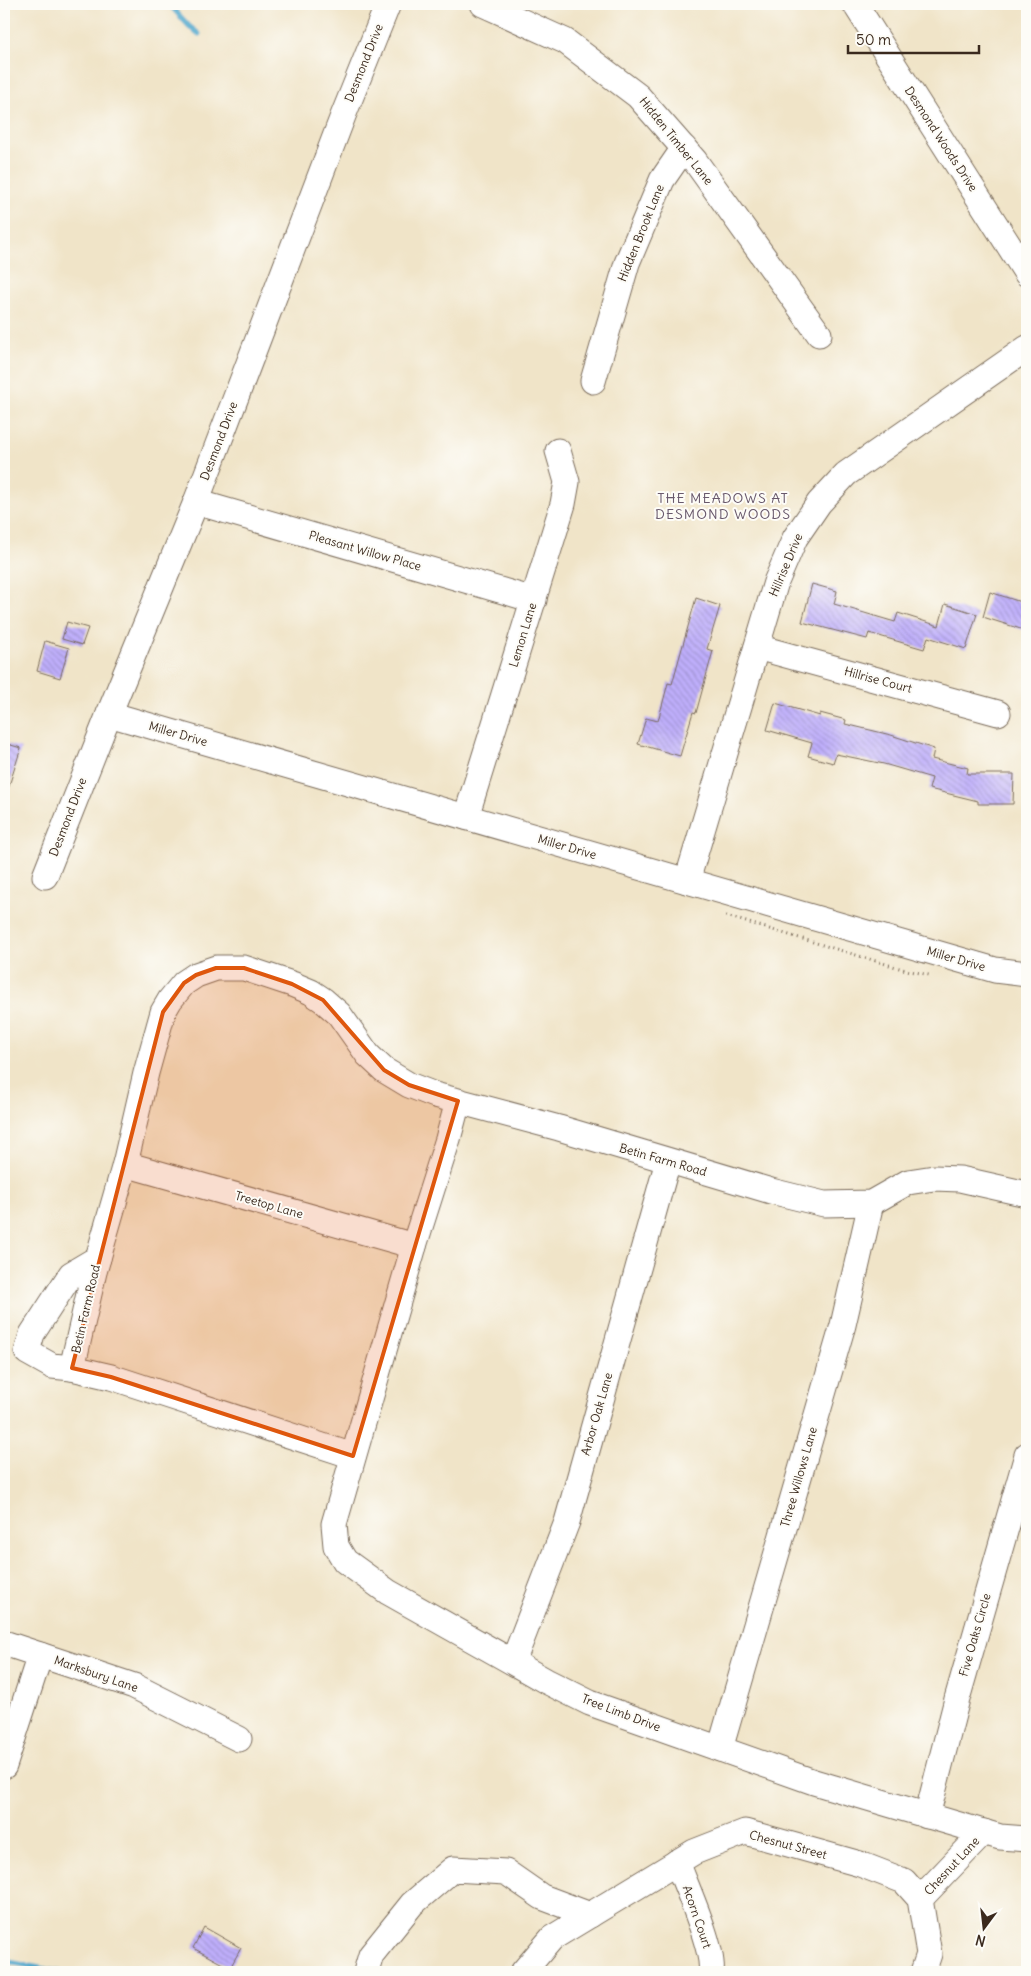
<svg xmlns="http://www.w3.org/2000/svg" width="1031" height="1976" viewBox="0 0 1031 1976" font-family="Delius,sans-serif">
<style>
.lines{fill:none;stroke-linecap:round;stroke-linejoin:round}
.stream{stroke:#4fa7cc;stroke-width:5}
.building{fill:url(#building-back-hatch)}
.minor-casing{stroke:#7a6b5a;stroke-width:27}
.path{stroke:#7a6b5a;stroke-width:3;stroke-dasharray:1 4;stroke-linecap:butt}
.minor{stroke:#fff;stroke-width:25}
.marked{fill:#df570d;fill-opacity:0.2;stroke:#df570d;stroke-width:4;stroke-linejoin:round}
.labels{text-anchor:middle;stroke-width:4;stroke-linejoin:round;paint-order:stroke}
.street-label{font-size:12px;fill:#3b2a1e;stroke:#fdfcf7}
.neighbourhood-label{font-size:14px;letter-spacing:1px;fill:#69596c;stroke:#fdfcf7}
</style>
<defs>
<pattern id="building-back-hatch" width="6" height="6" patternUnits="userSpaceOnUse" patternTransform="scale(1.25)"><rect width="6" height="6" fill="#bfaffc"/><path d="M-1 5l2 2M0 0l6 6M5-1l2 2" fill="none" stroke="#9c8fcb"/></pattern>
</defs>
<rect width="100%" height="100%" fill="#fdfcf7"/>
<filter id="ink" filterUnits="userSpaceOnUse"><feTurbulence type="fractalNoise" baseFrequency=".02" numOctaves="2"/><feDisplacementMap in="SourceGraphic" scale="10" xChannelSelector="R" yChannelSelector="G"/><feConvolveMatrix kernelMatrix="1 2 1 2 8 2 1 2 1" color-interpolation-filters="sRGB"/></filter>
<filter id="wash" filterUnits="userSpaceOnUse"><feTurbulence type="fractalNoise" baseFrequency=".0096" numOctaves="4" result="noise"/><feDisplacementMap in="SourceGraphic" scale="20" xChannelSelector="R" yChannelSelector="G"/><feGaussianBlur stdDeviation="1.12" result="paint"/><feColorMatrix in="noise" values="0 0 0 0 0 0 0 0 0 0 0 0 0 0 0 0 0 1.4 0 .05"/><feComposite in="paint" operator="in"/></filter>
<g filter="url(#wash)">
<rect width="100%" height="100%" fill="#f0e4c8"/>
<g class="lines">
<g class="stream">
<polyline points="169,4 189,26 199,34"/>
<polyline points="4,1961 60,1972"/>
</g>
</g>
<g id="blocks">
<g class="building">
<polygon points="812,584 837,591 834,604 895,622 898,613 939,626 945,604 977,614 966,649 928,637 924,649 869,633 867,639 802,622"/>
<polygon points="990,592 1027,604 1027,631 983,617"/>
<polygon points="696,598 720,606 707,649 713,651 696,713 693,712 680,756 638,744 646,718 658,721 668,683 672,684"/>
<polygon points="67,622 88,628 82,645 62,639"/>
<polygon points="45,641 69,648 60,678 37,671"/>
<polygon points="775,703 820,716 820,713 846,720 845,724 891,735 934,749 932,759 968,768 967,774 1014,774 1013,804 978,804 978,801 929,789 932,778 884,764 836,754 833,763 808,756 812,743 767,730"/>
<polygon points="4,743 21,748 7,792 4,791"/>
<polygon points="204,1927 241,1948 230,1968 193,1948"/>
</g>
</g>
</g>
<g filter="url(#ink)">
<use href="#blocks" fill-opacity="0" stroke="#7a6b5a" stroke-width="1"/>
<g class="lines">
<defs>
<g id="minor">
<polyline points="483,4 565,41 638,96 695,161 819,334"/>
<polyline points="855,4 1027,274"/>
<polyline points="593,381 627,263 662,180 684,148"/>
<polyline points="196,502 534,600"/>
<polyline points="757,647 998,713"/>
<polyline points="109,714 995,970 1027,974"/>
<polyline points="466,817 563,504 567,482 558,451"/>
<polyline points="45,876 109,714 196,502 343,116 388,4"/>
<polyline points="687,881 776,582 795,538 819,503 846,474 1027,348"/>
<polyline points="458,1101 448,1139 414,1246 334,1524 336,1546 345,1561 388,1592 546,1681 590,1703 814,1782 1000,1837 1027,1839"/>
<polyline points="125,1164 414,1246"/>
<polyline points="72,1368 52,1366 27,1352 32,1334 71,1274 98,1258"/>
<polyline points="353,1456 111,1377 72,1368 94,1272 125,1164 146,1073 163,1012 170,1000 184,983 196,975 216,968 244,968 292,984 311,992 323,1000 339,1014 368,1055 384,1070 409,1085 435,1095 559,1128 771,1191 824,1204 871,1203 908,1182 934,1178 960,1179 1027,1194"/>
<polyline points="4,1643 134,1686 239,1739"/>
<polyline points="513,1662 567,1522 668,1161"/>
<polyline points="720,1749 843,1325 871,1203"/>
<polyline points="4,1766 40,1655"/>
<polyline points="927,1816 957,1699 1027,1455"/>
<path d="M 677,1862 C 686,1886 715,1950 711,1972"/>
<polyline points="920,1899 984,1832"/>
<polyline points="366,1972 371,1955 412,1904 453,1869 506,1872 542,1897 590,1915"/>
<polyline points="523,1972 552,1938 694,1852 745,1832 860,1864 904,1881 920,1899 929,1954 923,1972"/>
</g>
</defs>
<use href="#minor" class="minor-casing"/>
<polyline class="path" points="726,916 906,970 929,975"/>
<use href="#minor" class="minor"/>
</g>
</g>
<path class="marked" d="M 216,968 L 244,968 L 292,984 L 323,1000 L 384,1070 L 409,1085 L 458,1101 L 353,1456 L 111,1377 L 72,1368 L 163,1012 L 184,983 L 196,975 Z"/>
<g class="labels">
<g class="street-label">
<text transform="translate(364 63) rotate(-68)" y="4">Desmond Drive</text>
<text transform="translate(941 139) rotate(57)" y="4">Desmond Woods Drive</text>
<text transform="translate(676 141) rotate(51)" y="4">Hidden Timber Lane</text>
<text transform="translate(641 233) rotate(-68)" y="4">Hidden Brook Lane</text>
<text transform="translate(219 441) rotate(-69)" y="4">Desmond Drive</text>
<text transform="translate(365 551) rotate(16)" y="4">Pleasant Willow Place</text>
<text transform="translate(786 565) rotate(-67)" y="4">Hillrise Drive</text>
<text transform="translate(523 635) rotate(-73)" y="4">Lemon Lane</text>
<text transform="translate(878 680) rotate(15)" y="4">Hillrise Court</text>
<text transform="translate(178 734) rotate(16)" y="4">Miller Drive</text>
<text transform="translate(68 817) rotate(-69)" y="4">Desmond Drive</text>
<text transform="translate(567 847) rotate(16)" y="4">Miller Drive</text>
<text transform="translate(956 959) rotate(16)" y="4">Miller Drive</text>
<text transform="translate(663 1160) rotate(16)" y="4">Betin Farm Road</text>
<text transform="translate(269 1205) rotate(16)" y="4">Treetop Lane</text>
<text transform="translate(86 1309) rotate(-77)" y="4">Betin Farm Road</text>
<text transform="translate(597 1414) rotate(-74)" y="4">Arbor Oak Lane</text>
<text transform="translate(799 1477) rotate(-74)" y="4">Three Willows Lane</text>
<text transform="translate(975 1635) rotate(-74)" y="4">Five Oaks Circle</text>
<text transform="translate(96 1674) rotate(19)" y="4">Marksbury Lane</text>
<text transform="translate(621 1713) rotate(21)" y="4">Tree Limb Drive</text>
<text transform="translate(788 1845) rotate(15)" y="4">Chesnut Street</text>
<text transform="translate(952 1866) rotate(-47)" y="4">Chesnut Lane</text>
<text transform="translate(697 1917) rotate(71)" y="4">Acorn Court</text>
</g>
<g class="neighbourhood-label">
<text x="723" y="503">THE MEADOWS AT<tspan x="723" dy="16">DESMOND WOODS</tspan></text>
</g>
</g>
<rect width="1031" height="1976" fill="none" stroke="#fdfcf7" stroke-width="20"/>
<g transform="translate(984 1928) rotate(195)" stroke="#fdfcf7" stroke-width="4" paint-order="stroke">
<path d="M0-4L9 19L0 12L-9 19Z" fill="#3b2a1e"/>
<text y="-8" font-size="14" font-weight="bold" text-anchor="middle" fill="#3b2a1e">N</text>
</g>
<path d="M848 45v8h131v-8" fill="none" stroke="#3b2a1e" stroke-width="2.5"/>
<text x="856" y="45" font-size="15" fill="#3b2a1e" stroke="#fdfcf7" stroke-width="4" paint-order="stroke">50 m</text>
</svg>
